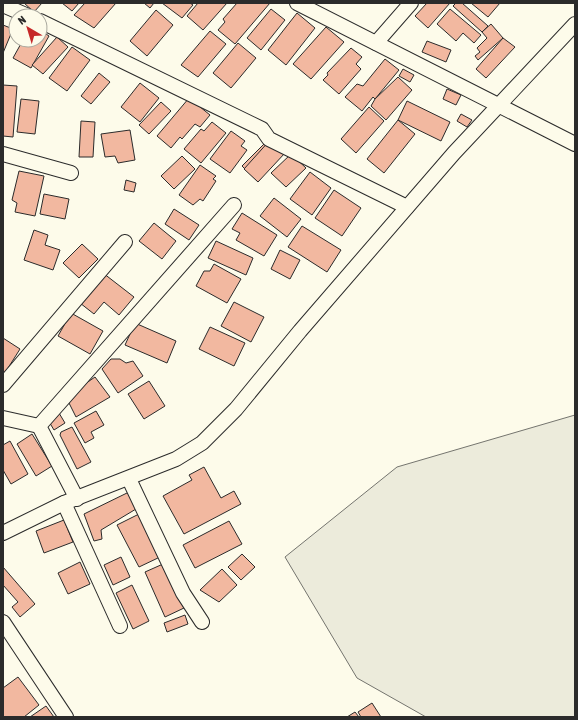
<svg xmlns="http://www.w3.org/2000/svg" width="578" height="720" viewBox="0 0 578 720" font-family="'Asap Condensed',sans-serif">
<style>
.green{fill:#ecebdb;stroke:#74746e}
.building{fill:#f2b8a0;stroke:#2b2b2b}
.lines{fill:none;stroke-linecap:round;stroke-linejoin:round}
.minor-casing{stroke:#2b2b2b;stroke-width:16}
.minor{stroke:#fdfbea;stroke-width:14}
</style>
<rect width="100%" height="100%" fill="#fdfbea"/>
<polygon class="green" points="575,415 575,717 426,717 357,678 285,557 397,467"/>
<g class="building">
<polygon points="24,3 42,3 34,12"/>
<polygon points="62,3 79,3 72,11"/>
<polygon points="85,3 116,3 94,28 74,15"/>
<polygon points="144,3 154,3 150,8"/>
<polygon points="162,3 190,3 193,5 182,18"/>
<polygon points="198,3 227,3 203,30 187,16"/>
<polygon points="237,3 270,3 235,44 218,30 225,22 223,19"/>
<polygon points="427,3 450,3 428,28 415,16"/>
<polygon points="456,3 462,3 488,26 482,32 453,6"/>
<polygon points="471,3 500,3 488,17"/>
<polygon points="271,9 285,20 261,50 247,38"/>
<polygon points="450,9 481,35 474,43 463,33 456,41 437,24"/>
<polygon points="156,10 173,25 147,56 130,41"/>
<polygon points="297,13 315,28 286,65 268,50"/>
<polygon points="491,24 503,38 478,60 475,56 480,52 477,48 487,38 482,32"/>
<polygon points="3,25 13,29 3,53"/>
<polygon points="326,27 344,42 311,79 293,64"/>
<polygon points="40,30 49,36 31,68 13,58 23,40 40,40"/>
<polygon points="210,31 226,44 198,77 181,65"/>
<polygon points="57,37 68,47 43,74 32,65"/>
<polygon points="503,38 515,47 486,78 476,69"/>
<polygon points="427,41 451,50 446,62 422,52"/>
<polygon points="238,43 256,58 231,88 213,73"/>
<polygon points="72,47 90,60 67,91 49,78"/>
<polygon points="351,48 362,57 356,64 361,69 339,94 323,80 328,75 327,73"/>
<polygon points="385,59 399,70 375,99 373,97 362,111 345,97 357,84 363,86"/>
<polygon points="403,69 414,75 410,82 399,76"/>
<polygon points="99,73 110,82 91,104 81,96"/>
<polygon points="398,77 412,90 386,120 371,106 375,99"/>
<polygon points="140,83 159,98 140,122 121,107"/>
<polygon points="3,85 17,86 13,137 3,136"/>
<polygon points="447,89 461,95 456,105 443,99"/>
<polygon points="189,98 210,115 200,127 195,124 182,139 180,137 171,148 157,136"/>
<polygon points="21,99 39,101 35,134 17,132"/>
<polygon points="407,101 450,122 441,141 398,120"/>
<polygon points="161,102 171,111 149,134 139,125"/>
<polygon points="369,107 384,121 356,153 341,139"/>
<polygon points="461,114 472,120 467,127 457,121"/>
<polygon points="398,120 415,134 384,173 367,159"/>
<polygon points="81,121 95,122 93,157 79,157"/>
<polygon points="212,122 226,133 201,163 184,149 201,129 204,131"/>
<polygon points="130,130 135,160 118,163 115,156 105,157 101,134"/>
<polygon points="231,131 245,141 241,146 247,150 230,173 210,159"/>
<polygon points="269,139 285,152 257,181 242,166"/>
<polygon points="271,139 285,153 258,182 244,169"/>
<polygon points="291,154 306,168 286,187 271,173"/>
<polygon points="182,156 195,169 174,189 161,176"/>
<polygon points="200,165 216,176 213,179 216,181 203,201 200,199 193,205 179,195"/>
<polygon points="19,171 44,176 35,216 15,212 17,203 12,200"/>
<polygon points="310,172 331,188 312,215 290,199"/>
<polygon points="126,180 136,183 134,192 124,190"/>
<polygon points="334,190 361,208 342,236 315,218"/>
<polygon points="44,194 69,199 65,219 40,214"/>
<polygon points="274,198 301,219 287,237 260,216"/>
<polygon points="174,209 199,225 189,240 165,224"/>
<polygon points="242,213 277,235 264,256 236,240 240,233 232,229"/>
<polygon points="154,223 176,241 162,259 139,241"/>
<polygon points="302,226 341,250 327,272 288,247"/>
<polygon points="34,230 48,235 45,245 60,250 53,270 24,260"/>
<polygon points="216,241 253,258 246,275 208,258"/>
<polygon points="82,244 98,259 79,278 63,263"/>
<polygon points="280,250 300,260 290,279 271,269"/>
<polygon points="214,264 241,279 227,303 196,286 204,271 210,271"/>
<polygon points="103,273 134,297 119,315 104,302 94,314 80,303"/>
<polygon points="234,302 264,317 251,342 221,326"/>
<polygon points="71,313 103,331 90,354 58,336"/>
<polygon points="135,323 176,341 167,363 125,345"/>
<polygon points="210,327 245,343 234,366 199,349"/>
<polygon points="3,338 20,349 3,376"/>
<polygon points="111,359 120,359 126,363 133,361 143,376 118,393 102,369"/>
<polygon points="95,377 110,397 76,417 66,397"/>
<polygon points="149,381 165,406 144,419 128,394"/>
<polygon points="96,411 104,425 91,432 94,438 85,443 74,423"/>
<polygon points="59,413 65,423 54,430 48,420"/>
<polygon points="72,427 91,462 77,469 60,435 61,432"/>
<polygon points="32,434 52,466 36,476 17,444"/>
<polygon points="10,441 28,474 11,484 3,470 3,445"/>
<polygon points="204,467 221,498 234,491 241,504 184,534 163,496 192,480 189,475"/>
<polygon points="129,492 136,509 101,530 102,539 94,541 84,514"/>
<polygon points="139,514 160,557 139,567 117,525"/>
<polygon points="64,520 73,542 44,553 36,531"/>
<polygon points="229,521 242,544 195,568 183,545"/>
<polygon points="242,554 255,567 241,580 228,567"/>
<polygon points="121,557 130,577 113,585 104,565"/>
<polygon points="80,562 90,584 68,594 58,573"/>
<polygon points="163,564 184,608 165,617 145,572"/>
<polygon points="3,567 35,604 20,617 12,607 18,602 3,585"/>
<polygon points="222,569 237,585 219,602 200,590"/>
<polygon points="132,585 149,621 133,629 116,593"/>
<polygon points="185,615 188,624 167,632 164,623"/>
<polygon points="18,677 39,705 24,717 3,717 3,688"/>
<polygon points="372,703 381,717 361,717 358,712"/>
<polygon points="46,706 54,717 30,717"/>
<polygon points="355,712 359,717 347,717"/>
</g>
<g class="lines">
<defs>
<g id="minor">
<polyline points="297,3 575,144"/>
<polyline points="3,5 28,16"/>
<polyline points="40,21 262,129 269,139 407,207"/>
<polyline points="376,43 411,3"/>
<polyline points="3,154 71,173"/>
<polyline points="3,385 125,242"/>
<polyline points="3,418 39,426"/>
<polyline points="129,479 183,593 202,622"/>
<polyline points="77,499 39,426 234,205"/>
<polyline points="64,503 120,626"/>
<polyline points="3,533 64,503 176,459 202,443 236,409 300,331 454,153 575,24"/>
<polyline points="3,622 66,717"/>
</g>
</defs>
<use href="#minor" class="minor-casing"/>
<use href="#minor" class="minor"/>
</g>
<rect width="578" height="720" fill="none" stroke="#2b2b2b" stroke-width="8"/>
<g transform="translate(28 28) rotate(322)"><circle r="19" fill="#fdfbea" stroke="#a9a89e"/>
<path d="M0-3L7 15L0 10L-7 15Z" fill="#c62828"/>
<text y="-6" font-size="11" font-weight="bold" text-anchor="middle" fill="#2b2b2b">N</text>
</g>
</svg>
